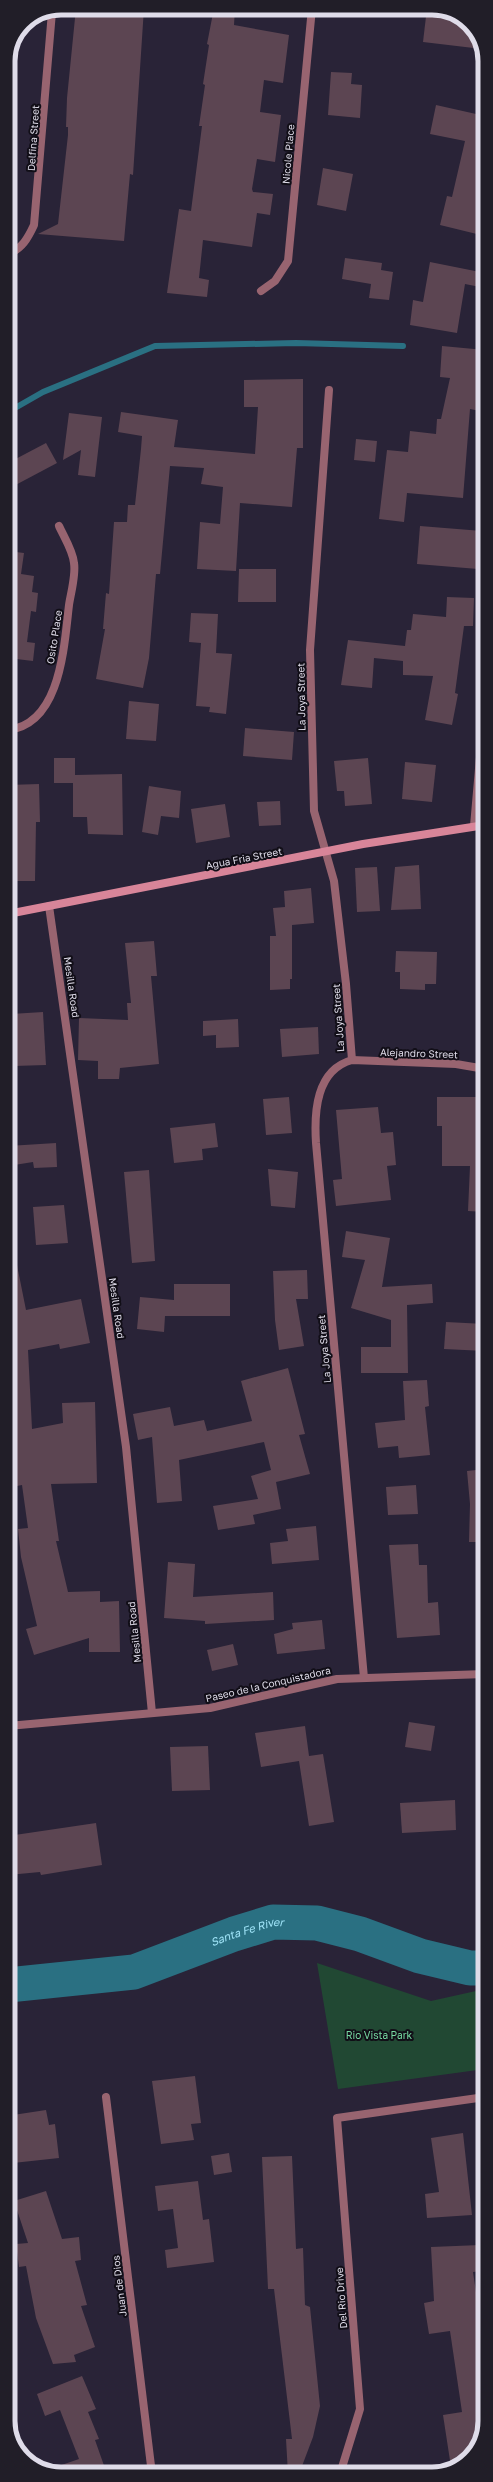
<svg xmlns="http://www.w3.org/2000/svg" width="493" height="2482" viewBox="0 0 493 2482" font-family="'Golos Text',sans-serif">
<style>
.green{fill:#214833}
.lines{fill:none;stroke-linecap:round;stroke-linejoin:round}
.stream{stroke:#2a7082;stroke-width:6}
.river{stroke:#2a7082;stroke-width:35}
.building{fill:#5c4552}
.street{stroke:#986470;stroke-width:8}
.secondary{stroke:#d88599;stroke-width:8}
.labels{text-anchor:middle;stroke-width:4;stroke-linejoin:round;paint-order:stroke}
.street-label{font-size:10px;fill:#dfdce9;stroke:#110e17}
.park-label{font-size:10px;fill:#76d8a1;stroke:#110e17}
.water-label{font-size:11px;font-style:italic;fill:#9fe3f7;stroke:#110e17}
.rim{fill:none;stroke:#dfdce9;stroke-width:5}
</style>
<rect width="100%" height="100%" fill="#292337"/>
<polygon class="green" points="317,1963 431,2001 485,1989 485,2069 338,2089"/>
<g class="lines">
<polyline class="stream" points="8,412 43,392 155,346 296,343 403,346"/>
<path class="river" id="s1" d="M 8,1985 L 134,1972 L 234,1934 L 273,1922 L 317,1923 L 360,1934 L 420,1956 L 470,1968 L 485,1968"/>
</g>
<g class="building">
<polygon points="76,8 144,8 133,175 130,174 124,241 38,234 58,224 68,135 68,127 66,127 67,98"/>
<polygon points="214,8 235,8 234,25 289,35 283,83 264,80 260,112 281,115 275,162 257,159 252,189 253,192 273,194 270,215 257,213 252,247 203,240 199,278 209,280 207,297 167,293 179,209 191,211 202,126 199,126 205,85 203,84 209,45 207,44"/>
<polygon points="427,8 438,8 469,23 482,49 423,42"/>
<polygon points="331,72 352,73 351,84 362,85 360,118 328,115"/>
<polygon points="436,105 485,116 485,236 440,225 447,196 452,197 465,141 430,134"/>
<polygon points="323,168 353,174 346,211 317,205"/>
<polygon points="345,258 382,263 381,270 393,272 389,300 369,298 371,284 342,279"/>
<polygon points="430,262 485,273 485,288 465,284 457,333 410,325 413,300 423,302"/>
<polygon points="442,346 485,350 485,412 470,409 463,498 407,493 404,522 379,519 387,450 408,452 410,431 436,434 437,419 441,419 450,378 440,377"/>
<polygon points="303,379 303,448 297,448 292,507 240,503 236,571 197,569 200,522 220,524 223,487 201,484 204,468 170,466 160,574 156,574 149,658 143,688 96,679 105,629 103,629 106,593 109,594 114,522 127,522 128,505 135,505 141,449 142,436 118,432 121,412 178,420 174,447 255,454 258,407 244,407 244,380"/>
<polygon points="69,413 102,417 95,477 78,475 81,450 63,460"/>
<polygon points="356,439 377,441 375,462 354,460"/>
<polygon points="46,443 57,463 8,489 8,463"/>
<polygon points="420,526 482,531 478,569 417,564"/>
<polygon points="8,551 24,553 21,574 34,576 32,592 38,593 36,612 31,611 27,642 35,643 33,661 8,658"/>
<polygon points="239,569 276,569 276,602 238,602"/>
<polygon points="447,597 474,598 473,626 464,626 455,693 458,694 452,725 425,720 433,676 403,675 403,661 374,658 372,688 341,685 348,640 405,646 407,630 411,630 413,614 446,617"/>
<polygon points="191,613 218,614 216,653 232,654 226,714 209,712 210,707 196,706 201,643 189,642"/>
<polygon points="129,701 159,704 156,741 126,739"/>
<polygon points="245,728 294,732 292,760 243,756"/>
<polygon points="54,758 75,758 75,775 122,774 123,835 88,834 87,817 73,817 73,783 54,783"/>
<polygon points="368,758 372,804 345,806 344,791 337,791 334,761"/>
<polygon points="405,762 436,765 432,802 402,799"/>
<polygon points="39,784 40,822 36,822 35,881 8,881 8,785"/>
<polygon points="149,786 181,791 179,818 161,816 158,835 142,832"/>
<polygon points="280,801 281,825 259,826 257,802"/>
<polygon points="225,804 230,837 196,843 191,809"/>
<polygon points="419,865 421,909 391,910 395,867"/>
<polygon points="377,867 380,911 357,912 355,868"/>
<polygon points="311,888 314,923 292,925 292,979 290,979 290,989 270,990 270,936 276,936 273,908 285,907 284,891"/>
<polygon points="154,941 157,976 151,976 159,1064 120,1068 119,1079 98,1079 98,1061 78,1060 79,1018 128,1020 127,1003 131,1003 125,943"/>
<polygon points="396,951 437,952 436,984 425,984 425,990 400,989 400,972 395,972"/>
<polygon points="43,1012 46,1065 14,1066 11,1014"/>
<polygon points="238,1019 239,1047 216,1048 216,1035 203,1036 203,1021"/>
<polygon points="318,1027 319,1054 282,1057 280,1029"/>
<polygon points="289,1097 292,1133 266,1135 263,1099"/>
<polygon points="437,1097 482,1097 482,1130 485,1130 485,1212 468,1211 470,1166 442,1166 442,1126 437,1126"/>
<polygon points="378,1107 381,1133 393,1132 396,1165 387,1166 391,1200 336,1206 333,1180 342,1179 336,1110"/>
<polygon points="215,1123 218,1147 202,1149 203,1160 174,1163 170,1128"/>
<polygon points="56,1143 57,1167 34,1168 33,1162 8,1166 8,1146"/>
<polygon points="268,1169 298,1172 295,1208 271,1206"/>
<polygon points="149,1170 155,1261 132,1263 124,1172"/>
<polygon points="64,1205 68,1243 36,1245 33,1207"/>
<polygon points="346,1231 390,1238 382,1287 432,1284 433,1303 407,1305 408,1373 361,1373 361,1347 391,1347 391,1320 351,1308 365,1260 342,1257"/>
<polygon points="16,1260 26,1310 81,1299 90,1343 60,1349 59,1344 28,1350 32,1429 63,1423 62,1403 95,1402 97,1483 51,1484 59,1541 56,1541 68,1592 100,1591 100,1602 119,1601 120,1652 89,1652 89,1638 34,1655 26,1629 37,1626 21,1557 18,1529 28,1528 22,1485 17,1486 8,1435 8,1261"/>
<polygon points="307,1270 308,1299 296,1299 304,1346 279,1350 275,1320 273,1271"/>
<polygon points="174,1284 230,1284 230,1316 165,1316 164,1332 137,1329 140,1297 174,1300"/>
<polygon points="446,1322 485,1324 485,1351 444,1349"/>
<polygon points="288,1368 305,1434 299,1435 310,1474 276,1482 281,1509 253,1515 255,1524 218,1530 213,1506 258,1499 251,1476 271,1470 264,1442 179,1460 182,1501 157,1503 152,1437 138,1440 133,1414 170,1407 174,1426 204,1420 207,1431 252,1421 241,1381"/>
<polygon points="427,1380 429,1406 425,1407 430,1455 399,1458 398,1446 378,1448 375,1423 405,1420 403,1381"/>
<polygon points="485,1469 485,1542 469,1542 470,1504 467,1471"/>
<polygon points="416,1485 418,1514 388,1515 386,1487"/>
<polygon points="316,1526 319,1560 272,1564 270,1543 288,1541 286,1529"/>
<polygon points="418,1544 419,1565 427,1565 428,1603 438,1602 440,1635 397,1638 389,1545"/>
<polygon points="168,1562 195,1564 193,1597 273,1592 274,1620 205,1624 205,1621 164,1618"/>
<polygon points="322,1620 325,1649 277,1654 274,1634 293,1629 292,1623"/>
<polygon points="233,1644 238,1665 212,1671 207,1650"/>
<polygon points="409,1722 435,1726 431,1751 405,1747"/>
<polygon points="305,1726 309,1756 323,1754 334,1822 309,1826 299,1761 261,1767 255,1733"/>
<polygon points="208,1746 210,1790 172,1791 170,1747"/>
<polygon points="455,1800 456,1830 402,1833 400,1803"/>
<polygon points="96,1823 102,1865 41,1875 40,1872 8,1875 8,1836"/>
<polygon points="195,2076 201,2123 191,2124 194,2140 161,2144 152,2081"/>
<polygon points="46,2110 49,2125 55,2124 59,2158 13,2163 8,2130 15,2129 13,2115"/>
<polygon points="463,2133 472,2215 427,2218 425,2194 439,2192 431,2138"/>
<polygon points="229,2153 232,2172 214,2175 211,2156"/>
<polygon points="292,2156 296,2249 303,2248 305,2305 310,2307 320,2406 313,2437 299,2474 288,2474 286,2439 292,2439 274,2289 268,2289 262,2157"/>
<polygon points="198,2181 203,2220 209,2219 214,2262 167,2268 165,2250 178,2248 173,2209 158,2211 155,2186"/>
<polygon points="46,2191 62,2239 79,2237 81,2260 75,2261 87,2305 81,2306 95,2347 74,2355 76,2362 53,2364 36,2318 26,2266 19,2267 16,2244 28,2243 14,2201"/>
<polygon points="480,2245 482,2271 473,2272 485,2352 485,2421 472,2456 451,2467 443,2415 462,2412 450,2331 429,2334 424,2303 434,2301 431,2247"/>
<polygon points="82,2376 96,2409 88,2412 99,2439 95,2440 107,2474 55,2474 47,2470 79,2459 60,2410 45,2416 37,2394"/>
</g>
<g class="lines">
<g class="street">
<path d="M 8,254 C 22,249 28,238 34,225 L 52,12"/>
<polyline points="261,291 275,281 288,261 312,8"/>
<polyline points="329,390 310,650 314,811 334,881 346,984 352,1060"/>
<path d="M 8,730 C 61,724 64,646 69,605 C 71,592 76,575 74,563 C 73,551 64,537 59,526"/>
<polyline points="474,826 485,700"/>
<polyline points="49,906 126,1447 152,1713"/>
<path d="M 364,1678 L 316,1143 C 314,1112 316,1070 352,1060 L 456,1064 L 485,1069"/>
<polyline points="8,1696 12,1726"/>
<polyline points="8,1726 210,1708 337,1679 485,1674"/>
<polyline points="106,2097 152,2474"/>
<polyline points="340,2474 360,2409 337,2118 485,2097"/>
</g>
<polyline class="secondary" points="8,914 363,844 485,825"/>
</g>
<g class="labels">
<g class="street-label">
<text transform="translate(33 138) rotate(-86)" y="4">Delfina Street</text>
<text transform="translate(288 154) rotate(-85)" y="4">Nicole Place</text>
<text transform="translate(54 637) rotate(-81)" y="4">Osito Place</text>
<text transform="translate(301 697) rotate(-91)" y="4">La Joya Street</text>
<text transform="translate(244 858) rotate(-11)" y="4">Agua Fria Street</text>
<text transform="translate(72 987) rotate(82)" y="4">Mesilla Road</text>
<text transform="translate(338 1018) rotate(-94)" y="4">La Joya Street</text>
<text transform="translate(419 1053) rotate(2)" y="4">Alejandro Street</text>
<text transform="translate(117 1308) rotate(82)" y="4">Mesilla Road</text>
<text transform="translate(324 1349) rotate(-95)" y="4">La Joya Street</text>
<text transform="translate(134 1632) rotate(-96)" y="4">Mesilla Road</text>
<text transform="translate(268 1684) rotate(-13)" y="4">Paseo de la Conquistadora</text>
<text transform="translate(119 2286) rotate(-97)" y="4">Juan de Dios</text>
<text transform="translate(341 2298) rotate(-94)" y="4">Del Rio Drive</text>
</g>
<g class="park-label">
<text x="379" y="2039">Rio Vista Park</text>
</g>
<g class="water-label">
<text dy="4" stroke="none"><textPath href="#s1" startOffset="247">Santa Fe River</textPath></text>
</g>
</g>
<path d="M0 0H493V2482H0ZM61 15H432A46 46 0 0 1 478 61V2421A46 46 0 0 1 432 2467H61A46 46 0 0 1 15 2421V61A46 46 0 0 1 61 15Z" fill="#211e28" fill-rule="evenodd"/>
<path class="rim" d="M61 15H432A46 46 0 0 1 478 61V2421A46 46 0 0 1 432 2467H61A46 46 0 0 1 15 2421V61A46 46 0 0 1 61 15Z"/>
</svg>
